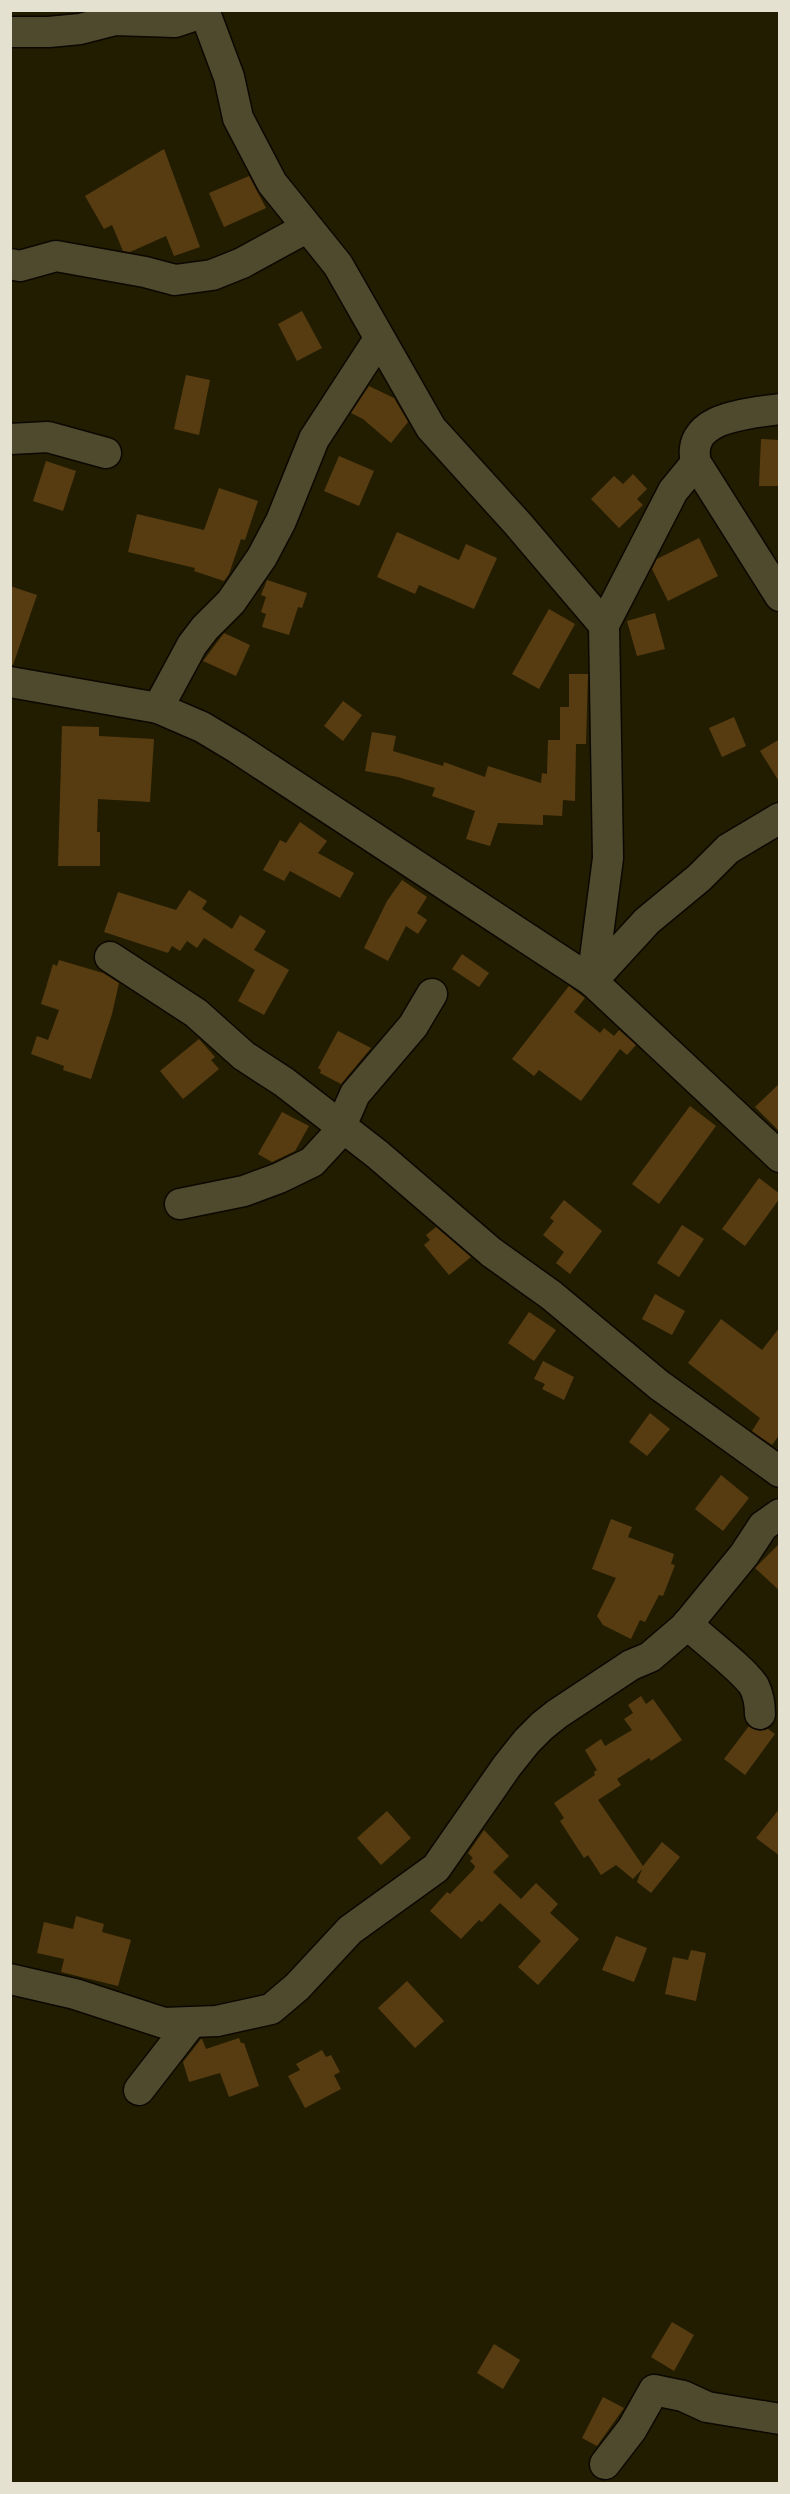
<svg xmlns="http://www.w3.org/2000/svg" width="790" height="2494" viewBox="0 0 790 2494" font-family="'IBM Plex Sans',sans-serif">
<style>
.building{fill:#583c11}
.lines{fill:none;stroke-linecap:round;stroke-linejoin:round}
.minor-casing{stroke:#0c0700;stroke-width:33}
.minor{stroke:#4f4a2d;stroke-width:30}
</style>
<rect width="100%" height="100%" fill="#221d01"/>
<g class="building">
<polygon points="164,149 200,247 174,256 166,236 130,252 123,251 112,225 104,229 85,196"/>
<polygon points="249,176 266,208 224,227 209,193"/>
<polygon points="302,311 322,348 297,361 278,324"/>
<polygon points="186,375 210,380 199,435 174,429"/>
<polygon points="369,386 394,398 408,422 391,443 363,419 351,413"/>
<polygon points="761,439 780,440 780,486 759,486"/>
<polygon points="339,456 374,471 359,506 324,491"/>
<polygon points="46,461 76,471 63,511 33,501"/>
<polygon points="633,474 647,489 637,499 643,505 619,528 591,499 614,476 623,484"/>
<polygon points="219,488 258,501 245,540 241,539 229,574 224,581 194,571 195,568 128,552 137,514 204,530"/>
<polygon points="397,532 459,560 466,544 497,558 474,609 419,585 415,594 377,577"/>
<polygon points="699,538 718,576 668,601 652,569 657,559"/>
<polygon points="267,580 307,593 302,608 298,607 289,635 262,627 266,614 261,612 266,597 261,595"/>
<polygon points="10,586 37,595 13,665 10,664"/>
<polygon points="549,609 575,624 539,689 512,674"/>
<polygon points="655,613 665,649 637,656 627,621"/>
<polygon points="224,633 250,645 236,676 203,661"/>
<polygon points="569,674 588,674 586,744 576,744 575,801 563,800 562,816 543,815 543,825 498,823 490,846 466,839 475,811 432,796 435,788 398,777 365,771 372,732 396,736 393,751 443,766 444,762 485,777 488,766 541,783 542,773 547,774 548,740 560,740 560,707 569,707"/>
<polygon points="343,701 362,715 343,741 324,726"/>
<polygon points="734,717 746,746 722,757 709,728"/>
<polygon points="62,726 99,727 99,736 154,739 150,802 98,799 97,832 100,832 100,866 58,866"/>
<polygon points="780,739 780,783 760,751"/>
<polygon points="300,822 327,841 318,853 354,873 340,898 290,871 284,881 263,870 280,840 286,843"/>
<polygon points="402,880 427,897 417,913 427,920 418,934 406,926 388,961 364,948 387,901"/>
<polygon points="189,890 207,901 202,909 232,929 240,915 266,931 254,950 289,970 264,1015 238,1001 255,970 204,938 197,948 187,941 180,951 172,946 168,953 104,932 118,892 176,910"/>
<polygon points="462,954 489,973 479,987 452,969"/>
<polygon points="59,960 103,973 119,983 112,1014 91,1079 63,1070 64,1066 31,1054 37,1036 48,1040 59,1010 41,1004 53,964 57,966"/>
<polygon points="569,986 585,998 574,1012 600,1033 604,1028 614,1036 619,1030 636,1045 627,1055 620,1049 581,1101 539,1070 534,1076 512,1059"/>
<polygon points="338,1031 371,1048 341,1084 320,1073 321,1070 318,1068"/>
<polygon points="199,1039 215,1057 211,1060 219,1069 183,1099 160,1071"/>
<polygon points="780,1083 780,1132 755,1107"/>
<polygon points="690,1106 716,1126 659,1204 632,1184"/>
<polygon points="282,1112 309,1126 295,1151 272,1162 258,1154"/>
<polygon points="759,1178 780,1194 780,1198 745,1246 722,1229"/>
<polygon points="564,1200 602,1231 570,1274 556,1263 564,1252 543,1235 554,1221 550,1218"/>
<polygon points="682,1225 704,1239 679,1277 657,1263"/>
<polygon points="436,1227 471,1257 449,1275 424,1245 430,1240 426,1235"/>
<polygon points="655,1294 685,1311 672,1335 642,1319"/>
<polygon points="529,1312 556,1330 534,1361 508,1343"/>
<polygon points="721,1319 762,1350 780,1327 780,1434 772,1445 752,1431 760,1418 688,1363"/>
<polygon points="543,1361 574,1377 564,1400 542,1389 545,1384 534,1379"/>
<polygon points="650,1413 670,1429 647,1456 629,1442"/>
<polygon points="721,1475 749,1498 723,1531 695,1509"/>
<polygon points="611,1519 632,1527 628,1537 674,1554 671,1564 675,1565 663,1596 659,1595 645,1622 640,1620 631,1639 603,1625 597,1616 616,1578 592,1569"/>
<polygon points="780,1543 780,1591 755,1568"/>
<polygon points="641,1696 646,1704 653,1699 682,1740 651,1761 649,1758 617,1779 621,1785 598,1800 643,1866 662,1842 680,1857 651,1893 637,1882 642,1869 633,1879 616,1865 601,1875 588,1855 584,1858 560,1821 564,1818 554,1803 595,1775 594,1772 597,1770 585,1750 601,1739 605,1746 632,1730 624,1719 633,1713 628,1705"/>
<polygon points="749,1726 760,1731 768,1729 775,1734 745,1775 724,1759"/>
<polygon points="780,1808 780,1856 756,1838"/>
<polygon points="387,1811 411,1838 381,1865 357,1838"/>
<polygon points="484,1830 509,1856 493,1872 521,1899 536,1883 558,1904 550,1913 579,1939 538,1985 518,1967 541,1941 500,1903 482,1922 479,1920 461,1939 430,1911 447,1892 450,1894 474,1869 475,1866 470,1861 473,1858 468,1853"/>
<polygon points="76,1916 104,1924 102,1932 131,1940 118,1986 61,1972 64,1959 37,1953 44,1922 73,1929"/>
<polygon points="616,1936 647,1948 634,1982 602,1970"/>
<polygon points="691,1950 706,1953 696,2001 665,1994 673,1957 688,1960"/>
<polygon points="407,1981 444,2021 415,2048 378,2008"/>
<polygon points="239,2038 241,2043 244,2043 259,2086 229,2097 220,2073 189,2082 183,2062 201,2039 202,2039 206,2049"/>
<polygon points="322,2050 326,2057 331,2055 340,2072 334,2075 341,2089 305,2108 288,2076 300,2070 296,2064"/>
<polygon points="672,2322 694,2335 674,2371 651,2357"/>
<polygon points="494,2344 520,2360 503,2389 477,2373"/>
<polygon points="603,2397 624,2408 597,2446 582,2438"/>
</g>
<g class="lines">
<defs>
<g id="minor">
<polyline points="204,10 229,77 238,118 272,183 338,265 431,428 518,524 604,625 608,858 592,981"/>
<polyline points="10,32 49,32 80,29 115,20 175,22 205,12"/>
<polyline points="10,264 20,266 56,256 145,272 175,280 212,275 242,263 306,228"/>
<path d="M 780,409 C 748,414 685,416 696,463 L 780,596"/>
<polyline points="10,439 48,437 106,453"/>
<polyline points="604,625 673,491 696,463"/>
<polyline points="10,682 158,708 202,727 237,748 592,981 780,1157"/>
<polyline points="158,708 192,645 205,628 231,602 262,557 281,521 314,439 379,339"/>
<polyline points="110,957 196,1013 244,1056 284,1082 377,1154 491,1252 551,1295 659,1385 780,1472"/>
<polyline points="592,981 647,921 699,878 728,849 780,818"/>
<polyline points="180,1204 244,1191 279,1178 312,1162 337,1135 355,1094 413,1026 432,994"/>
<path d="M 687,1624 C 704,1640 743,1669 754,1686 C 758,1694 760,1705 760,1714"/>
<polyline points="10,1979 75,1994 164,2023 217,2021 271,2009 297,1987 350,1930 436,1868 507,1766 527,1741 542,1726 557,1714 631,1665 650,1657 685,1627 744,1555 763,1526 780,1514"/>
<polyline points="139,2090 191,2023"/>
<polyline points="605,2464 632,2429 654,2390 683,2396 707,2407 780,2419"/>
</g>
</defs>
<use href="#minor" class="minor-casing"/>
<use href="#minor" class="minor"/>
</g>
<rect width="790" height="2494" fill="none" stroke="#e4e1d0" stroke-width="24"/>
</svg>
